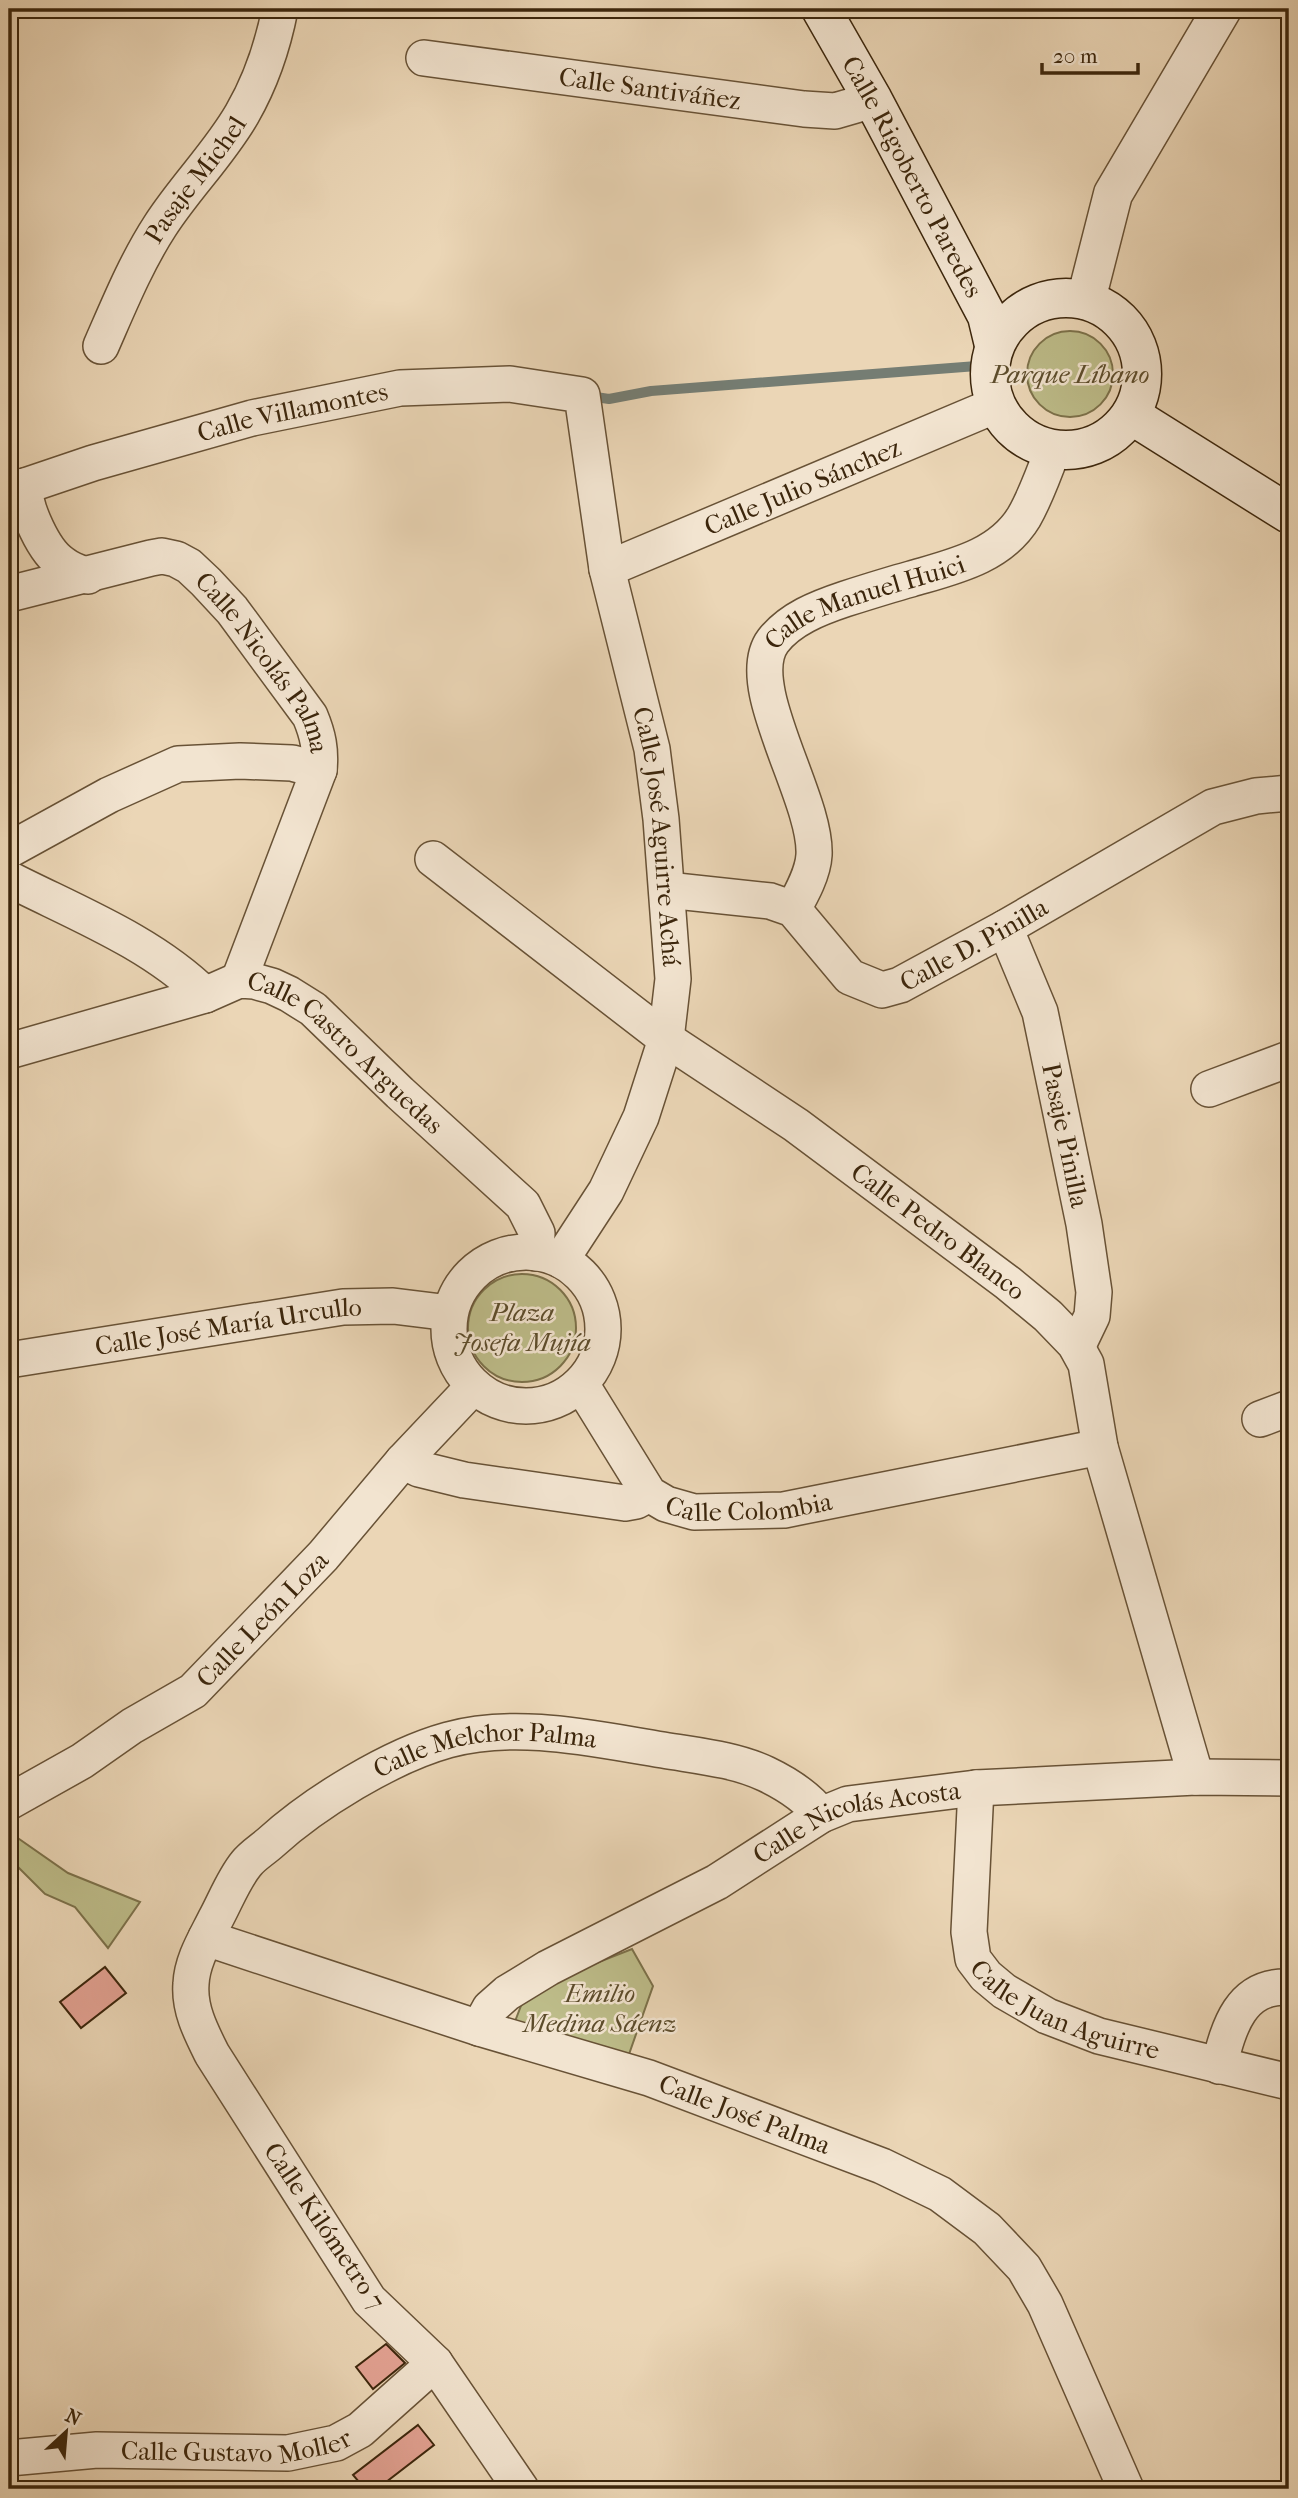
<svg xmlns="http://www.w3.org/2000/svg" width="1298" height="2498" viewBox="0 0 1298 2498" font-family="'IM FELL French Canon',serif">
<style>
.green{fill:#bdbc89;stroke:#7c714a;stroke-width:2}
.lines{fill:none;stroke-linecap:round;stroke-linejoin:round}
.stream{stroke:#757d73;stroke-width:10}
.building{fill:#e3a293;stroke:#3c260c;stroke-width:2}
.minor-casing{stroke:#685236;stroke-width:38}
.tertiary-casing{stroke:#685236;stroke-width:41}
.secondary-casing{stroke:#3c260c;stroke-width:41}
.minor{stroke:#f2e4d0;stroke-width:35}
.tertiary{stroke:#f2e4d0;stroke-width:38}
.secondary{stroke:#f2e4d0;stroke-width:38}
.labels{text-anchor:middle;stroke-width:5;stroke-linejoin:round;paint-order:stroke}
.street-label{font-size:26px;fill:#3c260c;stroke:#f2e4d0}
.park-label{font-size:26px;font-style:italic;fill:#5c4c2b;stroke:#f2e4d0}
</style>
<rect width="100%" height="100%" fill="#ebd6b6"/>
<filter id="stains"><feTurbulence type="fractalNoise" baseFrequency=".00286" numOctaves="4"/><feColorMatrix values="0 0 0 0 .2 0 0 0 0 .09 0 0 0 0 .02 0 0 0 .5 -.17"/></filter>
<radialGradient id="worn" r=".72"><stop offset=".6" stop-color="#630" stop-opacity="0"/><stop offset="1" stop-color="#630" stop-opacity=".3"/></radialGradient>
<g class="green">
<circle cx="1070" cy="374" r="43"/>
<circle cx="522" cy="1328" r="54"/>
<polygon points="12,1834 68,1873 140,1902 108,1948 75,1907 45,1894 9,1858 9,1837"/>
<polygon points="632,1949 653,1986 628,2057 514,2024 524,1998 586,1967"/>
</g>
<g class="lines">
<polyline class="stream" points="589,396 609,399 651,391 990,365"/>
</g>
<g class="building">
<polygon points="105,1967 126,1993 81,2028 60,2002"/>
<polygon points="386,2344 405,2363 373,2389 356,2367"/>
<polygon points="418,2425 434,2445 377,2489 365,2489 353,2475"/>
</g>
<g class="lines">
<defs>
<g id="minor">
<path id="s1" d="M 424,58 L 804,109 L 835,111 L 873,100"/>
<path id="s2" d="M 101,346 C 119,305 136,263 160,226 C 185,187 219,154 242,114 C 261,81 273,45 280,9"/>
<path d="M 25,486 C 24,508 44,552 63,564 C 70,570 80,573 88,576"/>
<path id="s3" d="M 9,488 L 25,486 L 93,463 L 252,418 L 400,388 L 510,384 L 582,395 L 607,569 L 652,749 L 661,819 L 673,979 L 666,1039 L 641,1117 L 606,1191 L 561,1260"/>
<path id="s4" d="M 607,569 L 996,405"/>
<path id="s5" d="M 9,594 L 151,558 L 162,556 L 176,559 L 189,566 L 206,582 L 232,610 L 310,716 C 318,735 321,750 319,770 L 239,980"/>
<polyline points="9,850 109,795 178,764 240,761 292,763 319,770"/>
<path id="s6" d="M 433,859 L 666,1039 L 796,1125 L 1008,1283 L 1048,1316 L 1075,1344 L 1086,1364 L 1100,1447 L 1196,1777"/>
<path d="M 9,879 C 76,913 151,942 205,995"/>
<path id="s7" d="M 667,890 L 770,901 L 793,909 L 850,977 L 882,990 L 900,985 L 1005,928 L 1213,807 L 1256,796 L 1289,793"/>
<path id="s8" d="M 793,909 C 802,893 813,873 814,855 C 817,798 740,685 773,641 C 790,619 818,608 845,599 C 867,592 889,585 911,579 C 952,567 1000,557 1024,517 C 1036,496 1045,471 1053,449"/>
<path id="s9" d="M 1005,928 L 1040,1012 L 1084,1224 L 1094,1292 L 1092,1316 L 1080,1341 L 1075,1344"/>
<path id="s10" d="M 9,1051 L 205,995 L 239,980 L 254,981 L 272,986 L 289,994 L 313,1009 L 400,1093 L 523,1205 L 537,1233 L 536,1253"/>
<polyline points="1209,1089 1289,1059"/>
<circle cx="526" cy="1329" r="77"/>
<path id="s11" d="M 9,1360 L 343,1307 L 393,1306 L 450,1313"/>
<path id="s12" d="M 581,1384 L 649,1494 L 666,1504 L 694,1512 L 784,1510 L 1100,1447"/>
<polyline points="1260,1419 1289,1408"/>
<polyline points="403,1461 419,1469 464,1480 625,1503 636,1501 649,1494"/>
<path id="s13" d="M 976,1788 L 969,1932 L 973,1959 L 986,1976 L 1004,1991 L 1047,2016 L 1099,2036 L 1289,2082"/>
<path id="s14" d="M 9,1802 L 82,1761 L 132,1726 L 193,1691 L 323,1556 L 403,1461 L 473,1387"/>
<path id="s15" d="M 206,1938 L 479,2028 L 649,2078 L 882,2166 L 940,2194 L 987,2229 L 1024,2268 L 1045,2304 L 1126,2489"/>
<path id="s16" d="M 479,2028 L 490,2008 L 507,1993 L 548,1968 L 717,1882 L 821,1815 L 848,1804 L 976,1788 L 1196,1777 L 1289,1778"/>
<path d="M 1219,2066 C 1229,2027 1240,1985 1289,1987"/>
<path id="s17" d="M 9,2458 L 97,2450 L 288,2453 L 336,2443 L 360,2430 L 435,2363"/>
<path id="s18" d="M 521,2489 L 435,2363 L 369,2300 L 212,2054 C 201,2032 189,2009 191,1984 C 192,1961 205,1940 215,1920 C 225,1902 233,1880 246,1864 C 252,1856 262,1850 270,1843 C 314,1803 390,1756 448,1740 C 517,1721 594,1739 663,1750 C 698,1756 734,1759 766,1774 C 787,1784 807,1797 821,1815"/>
</g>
<polyline id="tertiary" points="1086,300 1113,194 1222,9"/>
<g id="secondary">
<path id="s19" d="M 821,9 L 873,100 L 987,316 L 994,345"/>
<circle cx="1066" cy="374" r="76"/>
<polyline points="1131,415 1289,514"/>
</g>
</defs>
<use href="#minor" class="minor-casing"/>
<use href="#tertiary" class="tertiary-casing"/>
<use href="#secondary" class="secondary-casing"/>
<use href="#minor" class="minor"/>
<use href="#tertiary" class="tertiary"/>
<use href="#secondary" class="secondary"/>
</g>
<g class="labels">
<g class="street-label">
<text dy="9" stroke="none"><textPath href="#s1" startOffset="228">Calle Santiváñez</textPath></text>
<text dy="9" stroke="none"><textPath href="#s19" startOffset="191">Calle Rigoberto Paredes</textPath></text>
<text dy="9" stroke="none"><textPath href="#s2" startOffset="192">Pasaje Michel</textPath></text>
<text dy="9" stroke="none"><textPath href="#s3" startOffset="294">Calle Villamontes</textPath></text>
<text dy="9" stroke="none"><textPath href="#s4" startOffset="212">Calle Julio Sánchez</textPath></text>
<text dy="9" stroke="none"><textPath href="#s8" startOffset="383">Calle Manuel Huici</textPath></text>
<text dy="9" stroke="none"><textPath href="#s5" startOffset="310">Calle Nicolás Palma</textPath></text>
<text dy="9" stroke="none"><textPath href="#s3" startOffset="1036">Calle José Aguirre Achá</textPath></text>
<text dy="9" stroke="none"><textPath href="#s7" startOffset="354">Calle D. Pinilla</textPath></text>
<text dy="9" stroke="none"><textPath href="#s10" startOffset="373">Calle Castro Arguedas</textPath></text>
<text dy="9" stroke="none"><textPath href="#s9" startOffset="217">Pasaje Pinilla</textPath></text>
<text dy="9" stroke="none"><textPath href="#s6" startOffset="628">Calle Pedro Blanco</textPath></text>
<text dy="9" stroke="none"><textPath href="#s11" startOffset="222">Calle José María Urcullo</textPath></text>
<text dy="9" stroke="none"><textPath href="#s12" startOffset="233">Calle Colombia</textPath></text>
<text dy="9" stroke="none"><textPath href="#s14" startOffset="315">Calle León Loza</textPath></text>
<text dy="9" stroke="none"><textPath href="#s18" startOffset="1017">Calle Melchor Palma</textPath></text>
<text dy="9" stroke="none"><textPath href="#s16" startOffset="439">Calle Nicolás Acosta</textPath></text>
<text dy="9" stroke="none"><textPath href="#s13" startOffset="280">Calle Juan Aguirre</textPath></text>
<text dy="9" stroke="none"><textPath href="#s15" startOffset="567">Calle José Palma</textPath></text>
<text transform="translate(325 2226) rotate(56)" y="9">Calle Kilómetro 7</text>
<text dy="9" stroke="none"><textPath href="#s17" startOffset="228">Calle Gustavo Moller</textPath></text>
</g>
<g class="park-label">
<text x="1070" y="383">Parque Líbano</text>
<text x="522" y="1321">Plaza<tspan x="522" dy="30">Josefa Mujía</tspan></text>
<text x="600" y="2002">Emilio<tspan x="600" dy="30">Medina Sáenz</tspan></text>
</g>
</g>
<rect width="1298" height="2498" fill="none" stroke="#ebd6b6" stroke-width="35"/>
<rect x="10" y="10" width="1277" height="2477" fill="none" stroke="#3c260c" stroke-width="3.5"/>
<rect x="18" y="18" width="1263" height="2463" fill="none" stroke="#3c260c" stroke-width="2"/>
<g transform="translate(66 2432) rotate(26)" stroke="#f2e4d0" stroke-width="5" paint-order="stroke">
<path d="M0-5L12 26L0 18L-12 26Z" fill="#3c260c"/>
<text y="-10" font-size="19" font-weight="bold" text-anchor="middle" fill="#3c260c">N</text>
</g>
<path d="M1042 63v10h96v-10" fill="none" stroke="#3c260c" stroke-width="3.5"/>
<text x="1053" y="63" font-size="21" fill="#3c260c" stroke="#f2e4d0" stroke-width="5" paint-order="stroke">20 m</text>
<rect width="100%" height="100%" filter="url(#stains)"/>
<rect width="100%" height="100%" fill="url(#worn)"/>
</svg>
